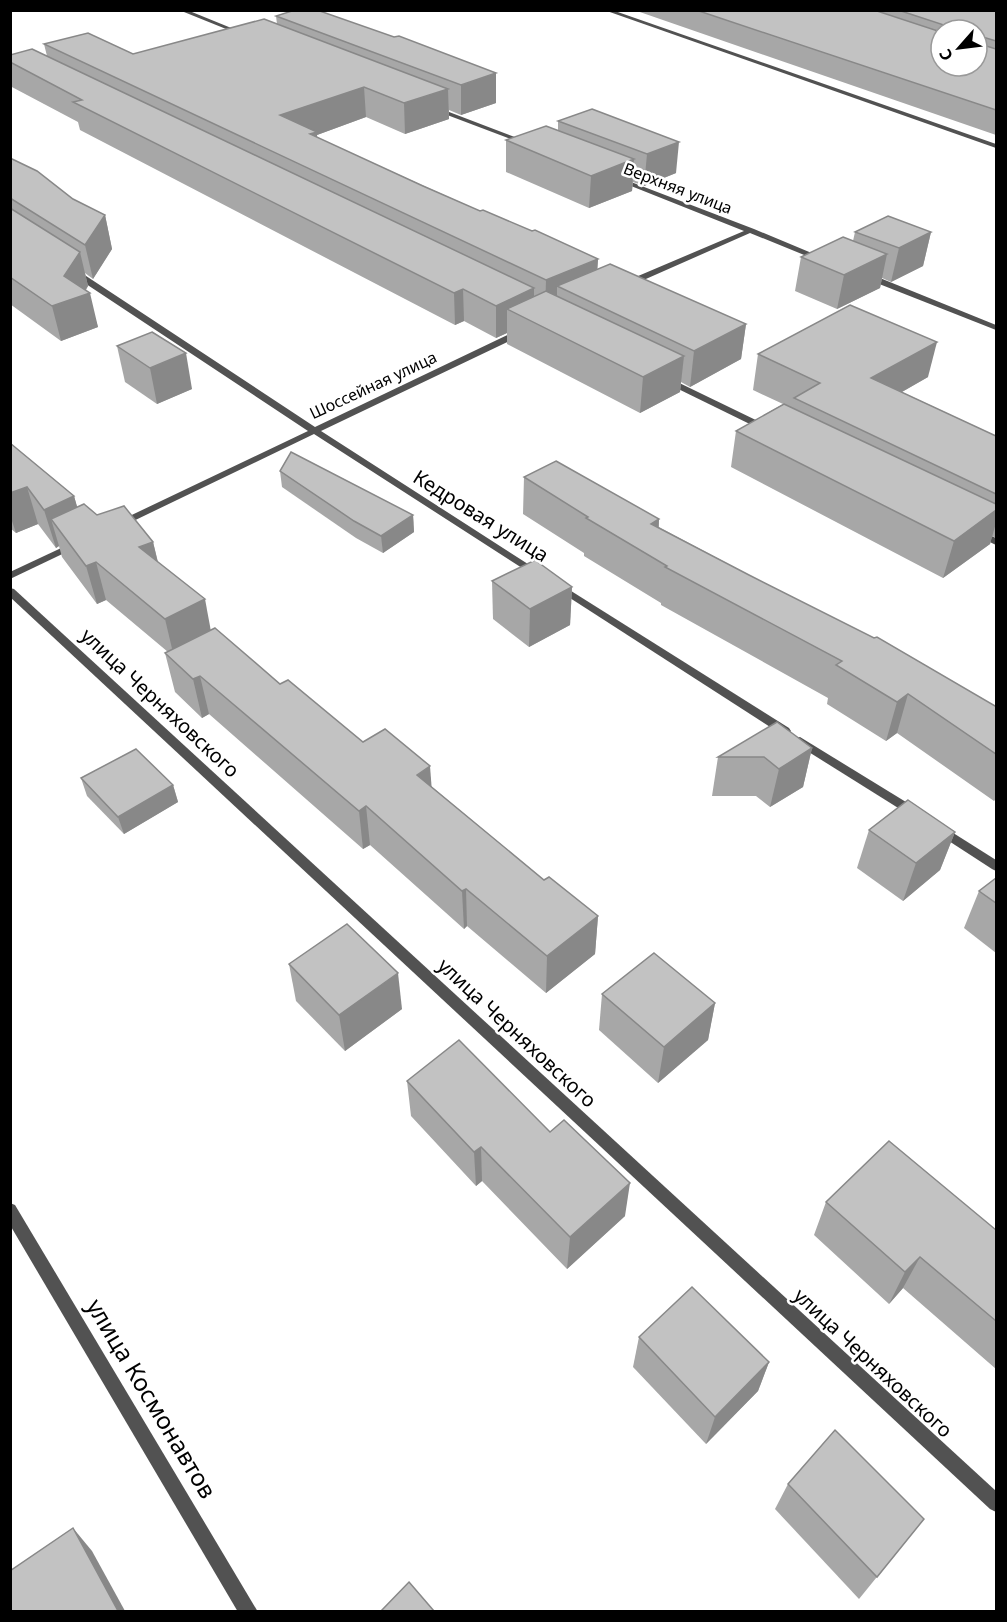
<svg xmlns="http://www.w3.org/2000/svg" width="1007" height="1622" viewBox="0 0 1007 1622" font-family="'Noto Sans',sans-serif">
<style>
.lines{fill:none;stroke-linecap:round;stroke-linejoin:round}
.lane{fill:#525252;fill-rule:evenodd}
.street{fill:#525252;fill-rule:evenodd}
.wall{fill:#a7a7a7;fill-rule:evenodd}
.shaded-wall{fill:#888}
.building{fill:#c2c2c2;stroke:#888;stroke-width:1.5}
.labels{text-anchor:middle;stroke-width:5;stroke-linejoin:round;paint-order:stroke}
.far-street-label{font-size:16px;fill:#000;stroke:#fff}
.street-label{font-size:20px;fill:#000;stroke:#fff}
.near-street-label{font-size:24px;fill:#000;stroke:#fff}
</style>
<rect width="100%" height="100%" fill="#fff"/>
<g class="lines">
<polygon class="lane" points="612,10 996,144 996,148 604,10"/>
<g class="street">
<polygon points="179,10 187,10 246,34 241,35"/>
<polygon points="436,107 528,142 529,143 524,144 434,110"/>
<polygon points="618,177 754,229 826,259 819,261 750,233 630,286 624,286 624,282 744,231 616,180 615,179"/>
<polygon points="71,270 77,270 315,427 518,330 524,330 524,334 321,431 542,573 541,575 533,575 314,434 123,526 117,526 117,522 308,431 71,274"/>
<polygon points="864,274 870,274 996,325 996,330 864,278"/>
<polygon points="667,377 770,427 771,429 764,431 664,382 663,380"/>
<polygon points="976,529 996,538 996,545 973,534 971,532"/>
<polygon points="74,542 79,545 77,547 10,579 10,572"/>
<polygon points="560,584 789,728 791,731 789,734 781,734 556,589 555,587"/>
<polygon points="10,588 14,589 996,1491 996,1512 990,1509 10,597"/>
<polygon points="800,737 919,810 921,813 919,816 911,816 796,744 794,741 796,738"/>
<polygon points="939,824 996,860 996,871 992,869 935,832 933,829 935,826"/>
<polygon points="10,1203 15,1205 258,1612 238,1612 10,1225"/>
</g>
</g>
<g class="wall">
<polygon points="317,10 496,103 461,115 449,110 449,119 405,134 366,117 317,135 317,138 480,211 598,259 597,270 746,324 741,359 690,387 681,382 680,392 640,413 507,344 507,333 496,338 464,321 455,325 80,130 78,122 10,86 10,55 47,56 44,44 133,54 277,24 276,16"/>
<path d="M 634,10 L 996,10 L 996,135 ZM 941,30 L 977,30 L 941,66 Z"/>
<polygon points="592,109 676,173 644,186 633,182 632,191 589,208 506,172 506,140 558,130 558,121"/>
<polygon points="10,158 73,199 105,215 112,249 93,279 85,273 88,286 86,290 98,327 61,341 10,304"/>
<polygon points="855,232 931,232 923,266 891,282 882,278 880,288 837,309 795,291 801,257 853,241"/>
<polygon points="117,346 192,389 157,404 125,382"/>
<polygon points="758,354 928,377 902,392 996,436 996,538 992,536 990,544 943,578 731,467 736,431 783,404 753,390"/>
<polygon points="10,443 74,496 77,507 153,542 158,562 211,631 280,684 363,742 432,787 544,880 598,916 595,954 546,993 467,926 464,929 370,845 363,849 209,714 202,718 175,692 165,653 168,652 106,600 97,604 62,557 59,546 56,548 38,524 16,533 10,528"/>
<polygon points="280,471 413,515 414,532 383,553 356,538 282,487"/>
<polygon points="524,477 659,519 659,527 995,706 996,706 996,799 994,801 897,733 886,741 827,704 828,698 661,605 661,603 584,556 584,553 523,514"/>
<polygon points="492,581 572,587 570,625 529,647 493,619"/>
<polygon points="812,748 803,787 770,807 756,796 712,796 718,757"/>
<polygon points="81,778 173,785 178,802 124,834 87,796"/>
<polygon points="869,830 955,832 940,870 903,901 857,868"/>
<polygon points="996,878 996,953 964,928 979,891"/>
<polygon points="289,964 402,1009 345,1051 296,1001"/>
<polygon points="602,994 715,1003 708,1040 658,1083 599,1030"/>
<polygon points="407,1081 550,1132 625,1216 567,1269 482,1181 476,1186 411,1116"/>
<polygon points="826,1202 996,1230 996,1229 996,1369 903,1288 889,1304 814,1235"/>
<polygon points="639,1337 769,1362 758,1391 706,1444 633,1367"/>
<polygon points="788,1484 924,1519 859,1599 775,1509"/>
</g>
<g class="shaded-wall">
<polygon points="496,73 496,103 461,115 461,85"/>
<polygon points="364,87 366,117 317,135 320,163 280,115"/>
<polygon points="448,89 449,119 405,134 404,103"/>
<polygon points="679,142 676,173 644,186 647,154"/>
<polygon points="634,159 632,191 589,208 591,176"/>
<polygon points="105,215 112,249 93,279 85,245"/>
<polygon points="931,232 923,266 891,282 899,248"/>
<polygon points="80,252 88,286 82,295 90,293 98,327 61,341 52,306 64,276"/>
<polygon points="887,254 880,288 837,309 844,275"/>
<polygon points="598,259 596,293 557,286 557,309 545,315 546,280"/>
<polygon points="534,288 534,320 507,309 507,333 496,338 496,306"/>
<polygon points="463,289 464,321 455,325 454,293"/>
<polygon points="746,324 741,359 690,387 694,351"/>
<polygon points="937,342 928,377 863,414 871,378"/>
<polygon points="186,353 192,389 157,404 150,368"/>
<polygon points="684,356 680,392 640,413 643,377"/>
<polygon points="27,487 38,524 16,533 10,515 10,493"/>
<polygon points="74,496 85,534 51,519 59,546 56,548 44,510"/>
<polygon points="996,510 996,523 990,544 943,578 954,541"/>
<polygon points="413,515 414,532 383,553 381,536"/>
<polygon points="659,519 656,556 651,524"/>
<polygon points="153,542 162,580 139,547"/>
<polygon points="96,562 106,600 97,604 86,566"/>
<polygon points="572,587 570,625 529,647 530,609"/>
<polygon points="205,599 212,637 174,657 165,619"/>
<polygon points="200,676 209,714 202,718 193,679"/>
<polygon points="908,694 897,733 886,741 897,702"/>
<polygon points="812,748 803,787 770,807 779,769"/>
<polygon points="430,766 433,805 417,775"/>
<polygon points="173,785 178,802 124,834 118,817"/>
<polygon points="366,806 370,845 363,849 359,811"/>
<polygon points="955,832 940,870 903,901 916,863"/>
<polygon points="466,889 467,926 464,929 462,891"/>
<polygon points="598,916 595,954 546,993 547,956"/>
<polygon points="398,973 402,1009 345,1051 339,1015"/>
<polygon points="715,1003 708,1040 658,1083 664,1047"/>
<polygon points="481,1147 482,1181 476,1186 474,1152"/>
<polygon points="630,1183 625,1216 567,1269 570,1237"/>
<polygon points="920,1257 903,1288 889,1304 905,1272"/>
<polygon points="769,1362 758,1391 706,1444 715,1417"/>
<polygon points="73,1528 92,1551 125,1611 118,1611"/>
</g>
<g class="building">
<polygon points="295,10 317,10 394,37 399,36 496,73 461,85 276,16"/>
<polygon points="696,10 874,10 941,32 941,66 977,66 977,30 948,30 947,26 898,10 996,10 996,41 983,37 980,39 980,44 996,49 996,110"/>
<polygon points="264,19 448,89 404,103 364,87 280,115 317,132 310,134 423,186 480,211 483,210 532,231 535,230 598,259 546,280 44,44 88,33 133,54"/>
<polygon points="32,49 534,288 496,306 463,289 454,293 73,102 82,100 10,62 10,55"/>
<polygon points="592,109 679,142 647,154 558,121"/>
<polygon points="546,126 634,159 591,176 506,140"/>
<polygon points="10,158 37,171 73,199 105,215 85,245 10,198"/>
<polygon points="10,208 80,252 64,276 90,293 52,306 10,277"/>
<polygon points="888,216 931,232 899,248 855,232"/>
<polygon points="843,237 887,254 844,275 801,257"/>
<polygon points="610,264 746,324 694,351 557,286"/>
<polygon points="546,291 684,356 643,377 507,309"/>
<polygon points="850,305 937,342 871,378 996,436 996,494 794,398 820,383 758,354"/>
<polygon points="152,332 186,353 150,368 117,346"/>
<polygon points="784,404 996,504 996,510 954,541 736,431"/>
<polygon points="10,443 74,496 44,510 27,487 10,493"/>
<polygon points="291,452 413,515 381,536 354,521 280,471"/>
<polygon points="556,461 659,519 651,524 749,575 874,638 877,637 995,706 996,706 996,754 908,694 897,702 836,665 842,661 665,567 667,566 586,518 588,517 524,477"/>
<polygon points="84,504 97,515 124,506 153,542 139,547 205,599 165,619 96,562 86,566 51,519"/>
<polygon points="535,560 572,587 530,609 492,581"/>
<polygon points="215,628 280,684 288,680 363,742 385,729 430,766 417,775 544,880 549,877 598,916 547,956 466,889 462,891 366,806 359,811 200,676 193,679 165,653"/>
<polygon points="777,722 812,748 779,769 764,757 718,757"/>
<polygon points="136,749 173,785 118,817 81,778"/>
<polygon points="908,800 955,832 916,863 869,830"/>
<polygon points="996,878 996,903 979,891"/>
<polygon points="347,924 398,973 339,1015 289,964"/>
<polygon points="654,953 715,1003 664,1047 602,994"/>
<polygon points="459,1040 550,1132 564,1120 630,1183 570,1237 481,1147 474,1152 407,1081"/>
<polygon points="889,1141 996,1230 996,1229 996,1321 920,1257 905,1272 826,1202"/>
<polygon points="692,1287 769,1362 715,1417 639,1337"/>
<polygon points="835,1430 924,1519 877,1577 788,1484"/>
<polygon points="73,1528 118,1611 10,1611 10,1571"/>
<polygon points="409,1582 434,1611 381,1611"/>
</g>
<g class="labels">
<g class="far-street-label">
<text transform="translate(678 188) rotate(21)" y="6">Верхняя улица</text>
<text transform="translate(373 385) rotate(-25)" y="6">Шоссейная улица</text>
</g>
<g class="street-label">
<text transform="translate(481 516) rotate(32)" y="7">Кедровая улица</text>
<text transform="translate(160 703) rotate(43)" y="7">улица Черняховского</text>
<text transform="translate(517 1033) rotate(43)" y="7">улица Черняховского</text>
<text transform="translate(873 1363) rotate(43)" y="7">улица Черняховского</text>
</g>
<g class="near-street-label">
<text transform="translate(151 1399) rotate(59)" y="8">улица Космонавтов</text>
</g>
</g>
<rect width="1007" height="1622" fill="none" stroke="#000000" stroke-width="24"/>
<g transform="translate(959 48) rotate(242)"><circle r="28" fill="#ffffff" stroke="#999999" stroke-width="1.5"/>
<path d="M0-4.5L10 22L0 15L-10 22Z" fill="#000000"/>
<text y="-9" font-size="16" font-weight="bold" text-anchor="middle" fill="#000000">С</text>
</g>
</svg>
